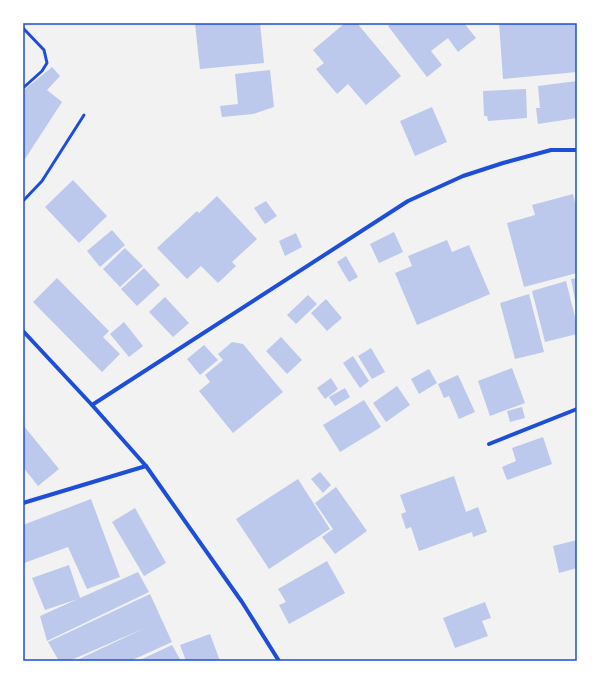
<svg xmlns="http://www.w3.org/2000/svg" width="600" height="684" viewBox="0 0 600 684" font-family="Cabin,sans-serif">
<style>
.building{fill:#bdc9ec}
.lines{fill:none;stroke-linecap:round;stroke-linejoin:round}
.service{stroke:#1d4ed8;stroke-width:3}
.minor{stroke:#1d4ed8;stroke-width:4}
.neatline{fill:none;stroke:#1d4ed8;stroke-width:1.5}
</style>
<rect width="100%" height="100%" fill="#f2f2f2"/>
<g class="building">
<polygon points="205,23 260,23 264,63 200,69 195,24"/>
<polygon points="345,23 357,23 401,76 366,105 348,84 337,94 316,69 324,63 313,50"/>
<polygon points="392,23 464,23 476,38 458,52 448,38 431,51 442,65 427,77 388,26"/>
<polygon points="499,23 577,23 577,72 503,79"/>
<polygon points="52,67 60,76 47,90 62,102 23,162 23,91"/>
<polygon points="270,70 274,107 253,114 222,117 220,106 238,104 235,74"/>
<polygon points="577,81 577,118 538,124 536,108 540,108 538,86"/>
<polygon points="526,89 527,118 488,121 487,116 484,116 483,91"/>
<polygon points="432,107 447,142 415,156 400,121"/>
<polygon points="73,180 107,216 79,243 45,207"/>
<polygon points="573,194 577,210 577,273 524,287 507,223 535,215 532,205"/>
<polygon points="217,196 257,239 232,262 236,266 218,283 201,266 187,279 157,248 197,211 199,213"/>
<polygon points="266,201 277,216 265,224 254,208"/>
<polygon points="112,230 125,245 100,267 87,251"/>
<polygon points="394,232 403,252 379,263 370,244"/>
<polygon points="296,233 302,247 285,256 279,241"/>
<polygon points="447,240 452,252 469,245 490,294 417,325 395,273 412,266 408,256"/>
<polygon points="125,248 143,266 120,287 103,269"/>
<polygon points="346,256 358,277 349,282 337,262"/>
<polygon points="144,268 160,285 137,306 121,289"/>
<polygon points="57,278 109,331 103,337 120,354 102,372 33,302"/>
<polygon points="577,278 577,305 576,305 571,279"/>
<polygon points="566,281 577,325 577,334 545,342 532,291"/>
<polygon points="529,294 544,352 515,359 500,303"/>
<polygon points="308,295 317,304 296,324 287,315"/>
<polygon points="165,297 189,323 173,337 149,312"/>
<polygon points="326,299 342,318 327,331 311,313"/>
<polygon points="124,322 143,346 129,357 110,334"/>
<polygon points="281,337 302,360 287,374 266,351"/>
<polygon points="232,342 243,344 283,392 233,433 199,391 210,382 205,375 223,360 218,354"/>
<polygon points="204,345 218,360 200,375 187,359"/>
<polygon points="371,348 385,372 372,379 358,356"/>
<polygon points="353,356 369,381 360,388 343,363"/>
<polygon points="512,368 525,403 490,416 478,381"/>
<polygon points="429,369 437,383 419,394 411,379"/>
<polygon points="458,375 475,412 459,419 449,396 444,398 438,384"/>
<polygon points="331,378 338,389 325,399 317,388"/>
<polygon points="397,386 410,405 386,422 373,403"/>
<polygon points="345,388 350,397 335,406 329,397"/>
<polygon points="364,400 381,427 340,452 323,425"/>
<polygon points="522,407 525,418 510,422 507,411"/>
<polygon points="23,425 59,469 38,486 23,467"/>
<polygon points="543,437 552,464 507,480 502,467 516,461 512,448"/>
<polygon points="320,472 331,485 323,493 311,479"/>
<polygon points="454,476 466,512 478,507 487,532 473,537 472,532 419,551 411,527 406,529 401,514 406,512 400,495"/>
<polygon points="298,479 330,529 269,569 236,519"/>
<polygon points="336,487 367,531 335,554 322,537 333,529 315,503"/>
<polygon points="91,499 120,577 87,589 68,547 24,563 23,525"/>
<polygon points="135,508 166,563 144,576 112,522"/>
<polygon points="577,540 577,568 559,573 553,546"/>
<polygon points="327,561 345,593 289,624 279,605 286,602 278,589"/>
<polygon points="69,565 80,598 138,572 149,592 47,641 40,616 78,599 45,610 32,578"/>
<polygon points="150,594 172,642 130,661 75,661 145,628 69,661 59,661 48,642"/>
<polygon points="485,602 491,618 482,621 488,636 455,648 443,618"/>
<polygon points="210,634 220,661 186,661 180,645"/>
<polygon points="172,645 181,661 138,661"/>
</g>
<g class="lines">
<g class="service">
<polyline points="23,28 44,50 47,63 42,71 23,88"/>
<polyline points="23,201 42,181 84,115"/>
</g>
<g class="minor">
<polyline points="23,331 92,405 146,466 242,602 279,661"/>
<polyline points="92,405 408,201 463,176 503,163 551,150 577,150"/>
<polyline points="489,444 577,409"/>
<polyline points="23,503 146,466"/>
</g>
</g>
<rect width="600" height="684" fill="none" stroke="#ffffff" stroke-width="48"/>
<rect x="24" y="24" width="552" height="636" class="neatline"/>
</svg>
